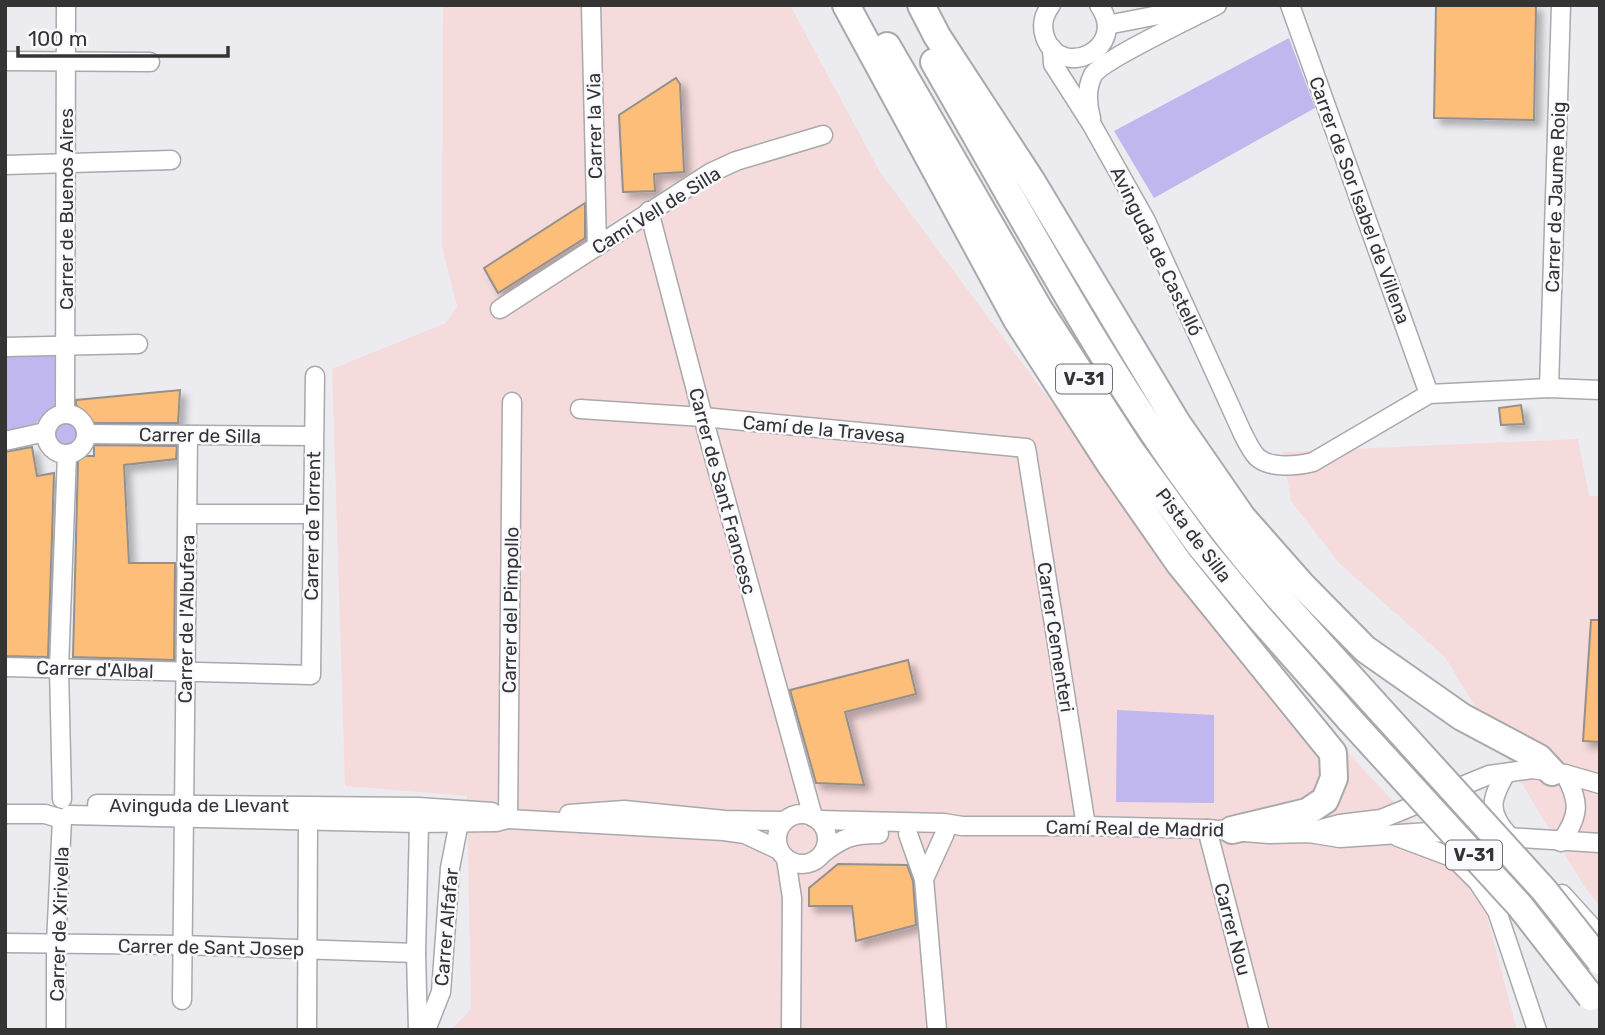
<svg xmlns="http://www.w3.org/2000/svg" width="1605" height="1035" viewBox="0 0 1605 1035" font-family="Rubik,sans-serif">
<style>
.industrial{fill:#f6dbdc}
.green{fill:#bfb7ee}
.building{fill:#fdbe7a;stroke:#93908d;stroke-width:2;filter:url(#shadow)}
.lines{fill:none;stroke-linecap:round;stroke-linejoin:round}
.minor-casing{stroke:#a9a8ac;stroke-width:21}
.highway-casing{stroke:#a9a8ac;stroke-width:30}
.minor{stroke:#fff;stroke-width:18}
.highway{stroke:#fff;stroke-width:26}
.highway-bridge-casing{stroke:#a9a8ac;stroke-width:30;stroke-linecap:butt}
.highway-bridge{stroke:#fff;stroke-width:26}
.labels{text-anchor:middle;stroke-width:5;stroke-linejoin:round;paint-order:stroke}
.shield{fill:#faf9fd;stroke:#6f6f71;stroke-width:2}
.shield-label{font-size:18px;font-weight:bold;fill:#343435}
.street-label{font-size:19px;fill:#343435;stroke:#faf9fd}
</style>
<defs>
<filter id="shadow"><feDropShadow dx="6" dy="6" stdDeviation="3.5" flood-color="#0004"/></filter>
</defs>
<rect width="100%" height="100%" fill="#ececf0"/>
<g class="industrial">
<polygon points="443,5 790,5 880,172 1072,430 1352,757 1482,897 1517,1030 451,1030 471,1009 467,796 345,786 332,369 446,323 457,306 442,246"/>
<polygon points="1578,439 1589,496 1600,496 1600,907 1584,886 1445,657 1340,564 1291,501 1283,452"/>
</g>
<g class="green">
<polygon points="1289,38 1315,108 1154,198 1114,131"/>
<polygon points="59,353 59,407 32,426 5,432 5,354"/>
<circle cx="65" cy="435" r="13"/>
<polygon points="1117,710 1214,715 1214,803 1116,802"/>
</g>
<g class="building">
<polygon points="1436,5 1536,5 1534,120 1434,118"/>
<polygon points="676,78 680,84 684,172 654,174 655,191 623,192 619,115"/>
<polygon points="585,203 585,238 498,293 484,268"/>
<polygon points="180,390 178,423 94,423 76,405 76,400"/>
<polygon points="1521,405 1524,424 1501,425 1499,408"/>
<polygon points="94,445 177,446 176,459 124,465 129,563 175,563 174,660 73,657 78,460 83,456 94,456"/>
<polygon points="32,447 37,476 54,473 48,657 5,656 5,452"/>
<polygon points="1591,620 1600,620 1600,742 1583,741"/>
<polygon points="908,660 916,694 845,712 864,785 816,783 790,690"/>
<polygon points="838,864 907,865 913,881 916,925 856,941 852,906 809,906 809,888"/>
</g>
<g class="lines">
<defs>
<g id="minor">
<polyline points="591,5 597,246"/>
<path d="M 1051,5 C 1044,14 1041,25 1045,37 C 1060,81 1130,49 1099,5"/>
<polyline points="1290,5 1429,394"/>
<polyline points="1107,25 1200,7"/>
<path d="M 1052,48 L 1053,64 L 1092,125 L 1146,221 L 1242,432 C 1246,440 1251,451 1257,457 C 1270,469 1297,466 1313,462 L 1429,394 L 1549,388 L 1600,390"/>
<polyline points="5,61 150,62"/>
<path d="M 1091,118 C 1087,104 1086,89 1093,75 C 1102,60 1196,16 1217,5"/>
<polyline points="5,165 171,160"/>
<polyline points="649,211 703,417 813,817"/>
<polyline points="500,309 710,173 736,161 823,135"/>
<polyline points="5,347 138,344"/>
<polyline points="1549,388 1561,5"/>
<polyline points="580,409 703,417 1026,448 1086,826"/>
<circle cx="66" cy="434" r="20"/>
<polyline points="65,414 66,5"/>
<polyline points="86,434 313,436"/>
<polyline points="5,441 45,432"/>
<polyline points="188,514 311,514"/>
<polyline points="5,667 311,675 315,376"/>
<path d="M 1506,773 C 1491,799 1487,811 1508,835"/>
<polyline points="62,799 59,668 67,454"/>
<polyline points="97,804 418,807 492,812"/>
<circle cx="802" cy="839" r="25"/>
<polyline points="5,814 45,814 62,819"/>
<polyline points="569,814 624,810 725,820 784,821"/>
<polyline points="69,815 419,823 496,822 508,819 724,831 745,834 779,850"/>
<polyline points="413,815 419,823 416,953 418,1030"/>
<polyline points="508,819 512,402"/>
<polyline points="818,820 944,823 962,826 1086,826 1207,829 1269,834 1309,833 1340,838 1429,832 1600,843"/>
<polyline points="1207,829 1259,1030"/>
<polyline points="1314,831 1340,824 1381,819 1489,775 1533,769 1565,774 1600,784"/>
<polyline points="908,834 924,879 945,833"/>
<polyline points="1398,837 1454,858 1478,882 1497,911 1537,1030"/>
<path d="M 1561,842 C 1580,815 1580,802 1565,774"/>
<path d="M 823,853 C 844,837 853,834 879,834"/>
<polyline points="786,859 792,898 791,1030"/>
<polyline points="924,879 937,1030"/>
<polyline points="1562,894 1600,936"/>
<polyline points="5,943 182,945 416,953"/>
<polyline points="182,1000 188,435"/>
<polyline points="56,1030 56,944 62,819"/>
<polyline points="307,1030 308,821 309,815 315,813"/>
<polyline points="426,1030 441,992 450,868 459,822"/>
</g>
<g id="highway">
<polyline points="846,5 1017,320 1110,464 1179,563 1333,753 1334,778 1325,800 1307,812 1232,830"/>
<polyline points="921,5 937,36 1031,180 1177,423 1242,517 1301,584 1365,649 1462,717 1539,758 1552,772"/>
<polyline points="887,46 1039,309 1131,451 1201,547 1259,617 1350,720"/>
<path d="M 934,62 C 1025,220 1111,385 1223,530 C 1269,590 1322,645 1373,702"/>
</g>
</defs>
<use href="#minor" class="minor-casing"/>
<use href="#highway" class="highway-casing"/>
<use href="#minor" class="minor"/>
<use href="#highway" class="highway"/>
<defs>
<g id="highway-bridge">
<polyline points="1373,702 1544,890 1600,961"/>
<polyline points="1350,720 1520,906 1591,997"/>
</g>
</defs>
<use href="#highway-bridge" class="highway-bridge-casing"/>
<use href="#highway-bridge" class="highway-bridge"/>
</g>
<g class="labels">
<g class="shield">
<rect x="1056" y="364.5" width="56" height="29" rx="5"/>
<rect x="1446" y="840.5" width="56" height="29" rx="5"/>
</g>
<g class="shield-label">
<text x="1084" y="385">V-31</text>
<text x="1474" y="861">V-31</text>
</g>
<g class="street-label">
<text transform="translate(594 126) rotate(-91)" y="7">Carrer la Via</text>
<text transform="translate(1555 197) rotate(-88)" y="7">Carrer de Jaume Roig</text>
<text transform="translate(1360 200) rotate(70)" y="7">Carrer de Sor Isabel de Villena</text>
<text transform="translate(66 209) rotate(-90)" y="7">Carrer de Buenos Aires</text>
<text transform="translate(656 210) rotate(-32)" y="7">Camí Vell de Silla</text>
<text transform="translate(1157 251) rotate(64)" y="7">Avinguda de Castelló</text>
<text transform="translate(824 429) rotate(5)" y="7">Camí de la Travesa</text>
<text transform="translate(200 435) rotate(1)" y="7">Carrer de Silla</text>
<text transform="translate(723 491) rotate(75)" y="7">Carrer de Sant Francesc</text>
<text transform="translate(312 526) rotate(-89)" y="7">Carrer de Torrent</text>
<text transform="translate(1194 535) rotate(53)" y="7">Pista de Silla</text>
<text transform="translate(510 610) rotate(-89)" y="7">Carrer del Pimpollo</text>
<text transform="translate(186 619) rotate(-89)" y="7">Carrer de l'Albufera</text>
<text transform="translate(1056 637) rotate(81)" y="7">Carrer Cementeri</text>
<text transform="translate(95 669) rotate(2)" y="7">Carrer d'Albal</text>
<text x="199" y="812">Avinguda de Llevant</text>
<text transform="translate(1135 828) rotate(1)" y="7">Camí Real de Madrid</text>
<text transform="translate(59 924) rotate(-88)" y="7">Carrer de Xirivella</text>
<text transform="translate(446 927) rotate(-85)" y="7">Carrer Alfafar</text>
<text transform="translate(1233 929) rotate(75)" y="7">Carrer Nou</text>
<text transform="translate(211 947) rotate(1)" y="7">Carrer de Sant Josep</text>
</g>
</g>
<rect width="1605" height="1035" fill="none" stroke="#343435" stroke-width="14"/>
<path d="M18 46v10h210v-10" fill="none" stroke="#343435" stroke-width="3.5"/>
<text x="28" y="46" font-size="21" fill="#343435" stroke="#faf9fd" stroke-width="5" paint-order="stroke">100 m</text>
</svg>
